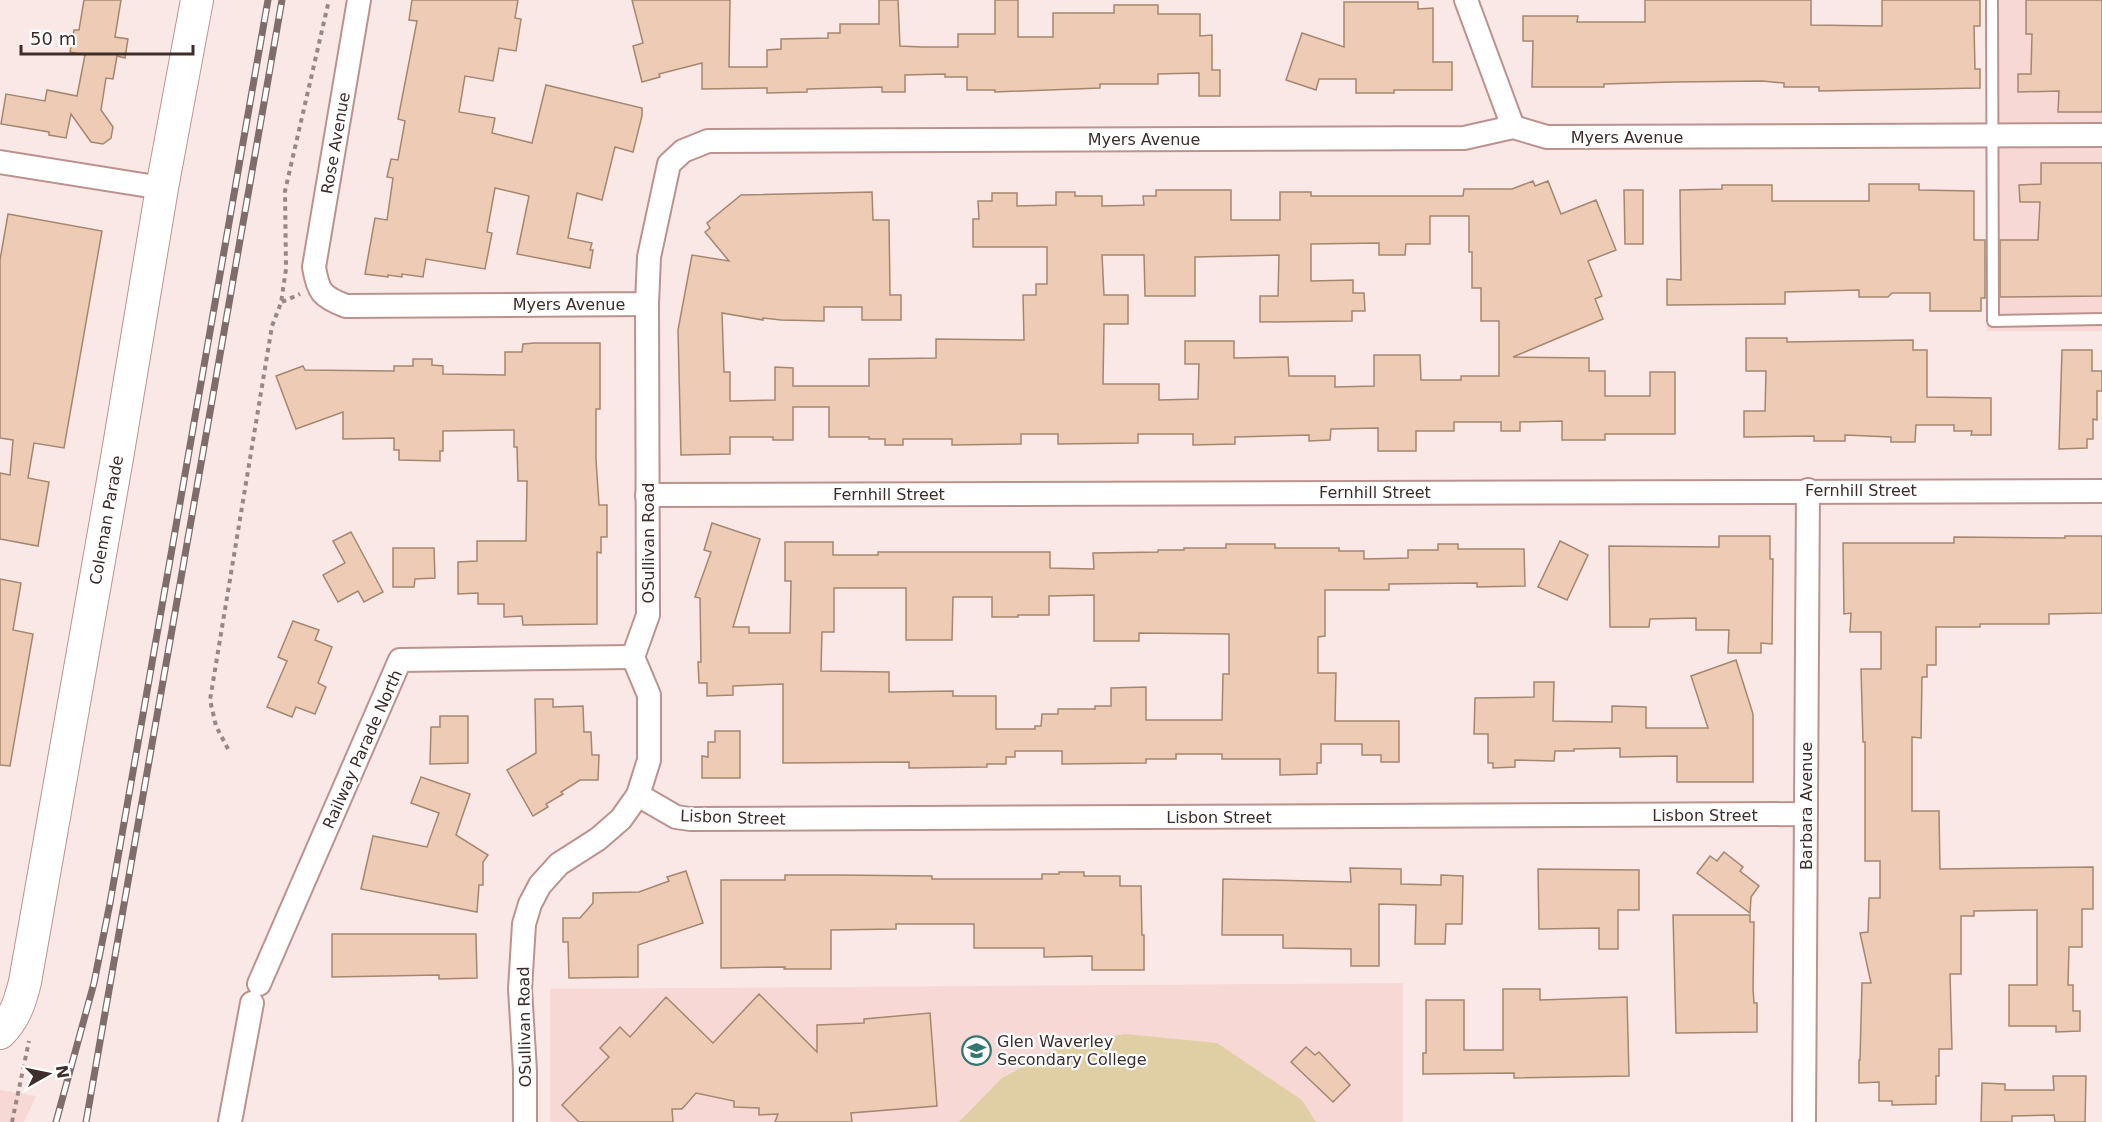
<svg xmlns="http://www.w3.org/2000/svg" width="2102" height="1122" viewBox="0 0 2102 1122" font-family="'DejaVu Sans',sans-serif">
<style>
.built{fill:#f8d8d5}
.green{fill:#e0cfa4}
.building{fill:#edcbb4;stroke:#a5866f;stroke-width:1.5;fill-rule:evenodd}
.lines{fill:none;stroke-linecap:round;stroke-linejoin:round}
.lane-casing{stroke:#bb938e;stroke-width:14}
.street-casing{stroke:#bb938e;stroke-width:26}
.secondary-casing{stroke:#bb938e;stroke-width:34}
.path{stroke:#988785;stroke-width:4;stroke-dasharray:4.5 4.5;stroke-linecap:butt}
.lane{stroke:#fff;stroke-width:10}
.street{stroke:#fff;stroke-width:22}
.secondary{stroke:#fff;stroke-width:32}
.rail-casing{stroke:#7e6d6b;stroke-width:7}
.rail{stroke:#fff;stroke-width:4.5;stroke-dasharray:14;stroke-linecap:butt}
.labels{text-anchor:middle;stroke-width:4.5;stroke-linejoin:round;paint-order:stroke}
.street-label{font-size:16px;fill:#3d2d2b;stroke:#fff}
.poi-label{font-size:16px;fill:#3d2d2b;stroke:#fff;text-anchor:start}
</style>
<rect width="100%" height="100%" fill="#fae8e6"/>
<g class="built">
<polygon points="1985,0 2102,0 2102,331 1987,331"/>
<polygon points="1403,983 1403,1122 550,1122 550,989"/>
<polygon points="0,1090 36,1096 24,1122 0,1122"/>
</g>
<polygon class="green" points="1125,1034 1217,1043 1302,1100 1316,1122 959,1122 1002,1078 1067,1043"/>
<g class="building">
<polygon points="84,0 121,0 115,37 128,39 125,58 117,56 113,79 106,78 101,110 113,127 111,138 103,144 91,142 71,114 66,138 49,135 49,132 1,124 6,94 45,101 47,90 77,96 85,55 70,52 74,30 79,30"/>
<polygon points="412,0 518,0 515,18 521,19 516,51 499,48 493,81 465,76 459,112 495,118 492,133 532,143 546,85 642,108 642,116 633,152 615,147 602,200 577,193 568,238 592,243 590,250 593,250 590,268 517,254 529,196 495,188 487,232 492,233 485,269 426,259 423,277 402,274 402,277 388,275 388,277 365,274 375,218 387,220 393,178 387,177 391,159 398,160 405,121 398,119 417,21 409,20"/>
<polygon points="632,0 730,0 729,67 767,67 767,50 781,49 781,39 828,38 828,33 840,33 840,24 879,24 879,0 898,0 900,46 922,47 958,47 958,34 995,34 995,0 1018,0 1018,37 1053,37 1053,13 1114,13 1114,5 1158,5 1158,14 1200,14 1200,36 1212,35 1212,70 1220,70 1220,96 1199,96 1199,73 1158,74 1158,84 1100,84 1100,88 995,92 995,90 967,90 967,77 945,77 945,74 905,75 905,92 882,92 882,87 807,89 807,92 767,93 767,88 702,89 702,63 659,74 660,77 642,82 633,46 643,43"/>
<polygon points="1645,0 1811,0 1811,25 1882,26 1882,0 1980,0 1980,26 1974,26 1975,69 1980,69 1980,88 1819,91 1819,87 1784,87 1784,83 1762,81 1674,82 1604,84 1604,87 1532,87 1533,41 1523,41 1523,16 1578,16 1577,22 1645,22"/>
<polygon points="2026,0 2102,0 2102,112 2058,112 2059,91 2018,92 2018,74 2031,74 2032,34 2026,34"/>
<polygon points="1344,2 1418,2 1418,9 1433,8 1433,62 1452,62 1452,90 1394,90 1394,93 1356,93 1356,79 1319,79 1316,90 1286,80 1302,33 1344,47"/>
<polygon points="2041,163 2102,163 2102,296 2000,297 2000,240 2038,240 2040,202 2020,202 2019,185 2041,184"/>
<path d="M 1533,181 L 1535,186 L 1548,181 L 1561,214 L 1596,200 L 1616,250 L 1588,261 L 1602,296 L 1595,299 L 1603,319 L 1513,357 L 1589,358 L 1589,371 L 1605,371 L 1605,396 L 1650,396 L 1650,372 L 1675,372 L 1675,434 L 1605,434 L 1605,440 L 1562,440 L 1562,421 L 1520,422 L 1520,431 L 1501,431 L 1501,422 L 1454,422 L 1454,431 L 1416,431 L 1416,451 L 1378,451 L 1378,428 L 1331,429 L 1330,440 L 1309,441 L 1309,435 L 1235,437 L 1235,444 L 1193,445 L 1193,434 L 1138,434 L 1138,443 L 1058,444 L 1058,434 L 1021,434 L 1021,444 L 952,445 L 952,439 L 903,439 L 903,445 L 885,445 L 885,439 L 869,439 L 869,437 L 829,437 L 829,407 L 793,407 L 793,440 L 773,440 L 773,437 L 730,437 L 730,454 L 681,455 L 678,330 L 692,255 L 729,261 L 705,232 L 710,228 L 707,223 L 741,195 L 872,192 L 873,220 L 889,220 L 890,295 L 901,295 L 901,320 L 862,320 L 862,307 L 824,307 L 824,321 L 781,320 L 763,318 L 763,320 L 722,313 L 724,372 L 730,372 L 730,401 L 775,400 L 775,367 L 793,368 L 793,386 L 869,386 L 869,359 L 936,358 L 936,339 L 1024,340 L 1023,295 L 1036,295 L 1036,284 L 1047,284 L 1047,247 L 973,247 L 973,219 L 979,219 L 978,201 L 992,201 L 992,193 L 1017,193 L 1017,206 L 1056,205 L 1056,192 L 1075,192 L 1075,196 L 1102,196 L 1102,206 L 1144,205 L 1143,196 L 1156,196 L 1156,190 L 1231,190 L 1231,220 L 1280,220 L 1280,192 L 1311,192 L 1311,196 L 1463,196 L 1464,189 L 1512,189 ZM 1430,216 L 1469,216 L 1469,252 L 1472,252 L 1472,288 L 1481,288 L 1481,321 L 1499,321 L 1499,376 L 1461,376 L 1461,380 L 1421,380 L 1420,355 L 1374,355 L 1374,386 L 1335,387 L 1335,376 L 1289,376 L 1288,357 L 1234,358 L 1234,341 L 1185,341 L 1185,364 L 1199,364 L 1198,399 L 1159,400 L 1159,384 L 1103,384 L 1104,324 L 1128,324 L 1128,295 L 1104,295 L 1102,255 L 1144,255 L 1145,296 L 1195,296 L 1195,257 L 1279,255 L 1278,296 L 1260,296 L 1260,322 L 1352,321 L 1352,311 L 1365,311 L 1364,293 L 1353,293 L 1353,280 L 1311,281 L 1311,244 L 1379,243 L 1379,255 L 1405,255 L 1406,244 L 1430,244 Z"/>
<polygon points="1869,184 1919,184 1919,190 1974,191 1974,240 1985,240 1985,298 1981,298 1981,311 1930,311 1930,293 1892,293 1888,297 1859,297 1859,290 1785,292 1785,304 1667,305 1667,279 1681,280 1680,190 1722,189 1722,185 1772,185 1772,201 1869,201"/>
<polygon points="1624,190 1643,190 1643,244 1625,244"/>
<polygon points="8,214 102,231 64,448 34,443 28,478 49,482 38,546 0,539 0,473 10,475 13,440 0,438 0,260"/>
<polygon points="1746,338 1787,338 1787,342 1913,340 1913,350 1927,350 1927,397 1991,398 1991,435 1971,435 1972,431 1954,431 1954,425 1916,425 1915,442 1891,442 1891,437 1845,435 1845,441 1814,441 1814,436 1744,437 1744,411 1765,411 1766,371 1746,371"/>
<polygon points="535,343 600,343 600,409 596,409 596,460 599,505 607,505 607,537 601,537 601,553 597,552 597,624 523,625 522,616 504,617 504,604 478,604 478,593 458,594 458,562 477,561 477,541 526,541 527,481 518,481 517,447 514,447 514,430 443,431 443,451 440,451 440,461 399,460 399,450 394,450 394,438 343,439 343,412 296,429 276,376 303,366 305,370 394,371 394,366 413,366 413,359 432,359 432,365 443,366 443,374 505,375 505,352 522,352 523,344"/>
<polygon points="2062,350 2092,350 2092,371 2102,371 2102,391 2097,391 2097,420 2093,419 2093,439 2087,439 2087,448 2059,449"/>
<path d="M 712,523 L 760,539 L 733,627 L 749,627 L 749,633 L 790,633 L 791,581 L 785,581 L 785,542 L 833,542 L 833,555 L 878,555 L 878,552 L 1050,552 L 1050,568 L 1094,569 L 1093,553 L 1158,552 L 1158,550 L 1184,550 L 1184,548 L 1226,548 L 1226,544 L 1275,544 L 1275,548 L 1339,548 L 1339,551 L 1364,551 L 1364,559 L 1408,558 L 1408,550 L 1438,550 L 1438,544 L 1458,544 L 1458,549 L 1524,549 L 1525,586 L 1477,587 L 1477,583 L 1389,584 L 1389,590 L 1325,590 L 1325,636 L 1318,637 L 1318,673 L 1336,673 L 1335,721 L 1399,721 L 1399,762 L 1381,762 L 1381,755 L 1362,755 L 1362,744 L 1321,744 L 1321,763 L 1317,763 L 1317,774 L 1280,775 L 1280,759 L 1222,759 L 1222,754 L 1176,754 L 1176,759 L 1146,759 L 1146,763 L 1062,764 L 1062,751 L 1015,751 L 1015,757 L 1006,757 L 1006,764 L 987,764 L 987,767 L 909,768 L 909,762 L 783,763 L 783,684 L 733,686 L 733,695 L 707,696 L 707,683 L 699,683 L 698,662 L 701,662 L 700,598 L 695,597 L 711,552 L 704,550 ZM 834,588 L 906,588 L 906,640 L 952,640 L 953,597 L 992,597 L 992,617 L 1018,617 L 1018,615 L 1049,615 L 1049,596 L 1094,595 L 1094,641 L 1139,641 L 1139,633 L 1229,634 L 1229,674 L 1223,674 L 1222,720 L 1146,720 L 1146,687 L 1111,688 L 1111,706 L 1095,706 L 1095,709 L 1058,709 L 1058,714 L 1042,714 L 1041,726 L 1035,726 L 1035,729 L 996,729 L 996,696 L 953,696 L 953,691 L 889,692 L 889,672 L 821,671 L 822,632 L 834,632 Z"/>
<polygon points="351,532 383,592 364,602 358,591 338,602 323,575 345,563 333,541"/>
<polygon points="1719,536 1770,536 1770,559 1773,559 1772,644 1761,643 1761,653 1728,653 1729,630 1696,630 1696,618 1650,619 1649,627 1610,627 1609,546 1719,547"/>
<polygon points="2065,536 2102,536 2102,613 2049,614 2049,624 1980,624 1980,627 1936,627 1936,665 1927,665 1927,677 1922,677 1921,738 1912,737 1912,811 1939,811 1940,869 2093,867 2093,909 2082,909 2082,947 2069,947 2068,985 2073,985 2073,1011 2080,1011 2080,1031 2056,1032 2056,1026 2009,1026 2009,985 2037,985 2037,910 1974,911 1974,916 1961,916 1961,974 1950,974 1952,1049 1939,1049 1939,1076 1936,1076 1936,1104 1892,1105 1892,1101 1879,1101 1879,1082 1859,1083 1859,1060 1860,1060 1862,983 1871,983 1860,933 1868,932 1869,898 1880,898 1880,861 1865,861 1865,742 1863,742 1861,669 1881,669 1881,632 1850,632 1851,613 1844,614 1843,543 1954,543 1954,537 2065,538"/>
<polygon points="1560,541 1588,555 1567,600 1538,587"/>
<polygon points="393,548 434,548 435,578 415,579 414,587 393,587"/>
<polygon points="0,579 21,583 13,630 33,634 10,766 0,765"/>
<polygon points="293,621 319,630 315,640 332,647 318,683 326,687 315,714 296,707 292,717 267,707 287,661 278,657"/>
<polygon points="1736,660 1753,714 1753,782 1677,782 1677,756 1620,757 1620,748 1574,749 1574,751 1555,751 1554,761 1515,760 1515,767 1493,768 1493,763 1488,763 1488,734 1474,734 1475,698 1534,697 1534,682 1554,682 1553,721 1612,722 1612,706 1646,707 1646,728 1708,728 1691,676"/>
<polygon points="535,699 553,699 553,707 583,706 584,732 591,732 592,755 599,755 598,780 580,780 561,792 563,794 546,804 548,807 533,816 507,770 536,753"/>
<polygon points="440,716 468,716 468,763 430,764 431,727 440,727"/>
<polygon points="715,731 740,731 740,778 702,778 702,756 708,757 708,742 715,742"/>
<polygon points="421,777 470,794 456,835 488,855 483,862 483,885 479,885 477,912 361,889 373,836 427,847 439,813 411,803"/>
<polygon points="1724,852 1743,867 1740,871 1759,886 1751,897 1750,913 1697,873 1710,856 1717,861"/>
<polygon points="1350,868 1401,869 1401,884 1441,885 1441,875 1463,876 1462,924 1446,924 1445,944 1415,944 1416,905 1379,904 1379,966 1351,966 1351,949 1283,948 1283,935 1222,935 1223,879 1351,882"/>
<polygon points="1538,869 1639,870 1639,910 1618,910 1618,949 1599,949 1599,928 1539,929"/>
<polygon points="686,871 703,923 638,945 638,977 569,978 568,942 563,942 563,918 580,918 593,903 593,893 639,892 669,881 667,877"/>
<polygon points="1059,872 1084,872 1084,876 1120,876 1120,886 1141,886 1142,935 1144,935 1144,970 1092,970 1092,956 1044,957 1044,948 974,948 974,924 896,924 896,929 831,930 831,969 784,969 785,967 721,968 721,880 785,880 785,875 837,875 932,876 932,879 1042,879 1042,874 1059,874"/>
<polygon points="1673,915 1750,915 1750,922 1754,922 1753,989 1754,1003 1757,1003 1757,1032 1676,1033"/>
<polygon points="332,934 476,934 477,978 439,979 439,975 332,977"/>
<polygon points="1503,989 1540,989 1540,1000 1627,997 1629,1076 1514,1078 1514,1073 1423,1074 1423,1053 1426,1053 1426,1000 1464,1000 1464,1050 1503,1050"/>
<polygon points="759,994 817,1052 817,1025 864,1023 864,1019 930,1013 937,1106 851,1113 852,1122 775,1122 778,1114 759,1115 759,1108 734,1107 734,1101 696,1093 682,1109 672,1109 673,1122 579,1122 562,1105 609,1057 600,1048 620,1027 630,1037 666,997 713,1043"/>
<polygon points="1306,1047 1315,1055 1319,1052 1350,1085 1333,1102 1291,1062"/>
<polygon points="2053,1076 2086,1076 2085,1122 2055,1122 2054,1115 2012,1116 2012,1122 1981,1122 1982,1083 2005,1084 2005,1090 2054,1090"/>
</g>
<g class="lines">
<defs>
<polyline id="lane" points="1992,0 1993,321 2102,319"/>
<g id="street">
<path d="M 359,0 L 314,267 C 318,292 322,297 346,306 L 647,304 L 649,257 L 669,164 L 683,151 L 708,141 L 1464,138 L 1513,127 L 1547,137 L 2102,135"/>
<polyline points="1466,0 1513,127"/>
<polyline points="0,162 162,188"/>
<polyline points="647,495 2102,491"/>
<polyline points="638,795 676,817 690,819 1806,814"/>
<polyline points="259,984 400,660 633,657"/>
<polyline points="230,1122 252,1003"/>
<polyline points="525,1122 525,1071 520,989 524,924 530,904 540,885 559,864 598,839 621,819 638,795 649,760 649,695 633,657 648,615 647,304"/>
<polyline points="1804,1122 1808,490"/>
</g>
<path id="secondary" d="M 0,1033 C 15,1018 20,1002 25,982 L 117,458 L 162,188 L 197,0"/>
</defs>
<use href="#lane" class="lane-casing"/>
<use href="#street" class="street-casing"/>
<use href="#secondary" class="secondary-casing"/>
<g class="path">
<polyline points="282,302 300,294"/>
<polyline points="228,749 216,726 210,700 272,326 281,303 286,269 285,191 329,0"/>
<polyline points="12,1122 29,1041"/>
</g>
<use href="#lane" class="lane"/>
<use href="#street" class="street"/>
<use href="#secondary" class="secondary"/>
<defs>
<g id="rail">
<polyline points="56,1122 94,983 110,903 268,0"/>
<polyline points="86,1122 282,0"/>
</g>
</defs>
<use href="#rail" class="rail-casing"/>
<use href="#rail" class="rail"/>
</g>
<defs>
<symbol id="school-ring" viewBox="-11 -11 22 22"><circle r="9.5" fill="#fff" stroke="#2f776f" stroke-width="1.5"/><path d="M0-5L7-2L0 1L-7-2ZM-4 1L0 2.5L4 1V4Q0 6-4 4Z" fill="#2f776f"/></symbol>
</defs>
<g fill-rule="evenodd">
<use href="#school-ring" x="960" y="1034" width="33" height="33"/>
</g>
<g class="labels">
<g class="street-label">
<text x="1627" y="143">Myers Avenue</text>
<text x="1144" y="145">Myers Avenue</text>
<text transform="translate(335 143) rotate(-80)" y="6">Rose Avenue</text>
<text x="569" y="310">Myers Avenue</text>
<text x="1861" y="496">Fernhill Street</text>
<text x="1375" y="498">Fernhill Street</text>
<text x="889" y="500">Fernhill Street</text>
<text transform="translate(106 520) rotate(-80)" y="6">Coleman Parade</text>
<text transform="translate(648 543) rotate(-90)" y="6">OSullivan Road</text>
<text transform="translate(362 749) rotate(-66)" y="6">Railway Parade North</text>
<text transform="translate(1806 806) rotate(-90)" y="6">Barbara Avenue</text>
<text x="1705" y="821">Lisbon Street</text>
<text transform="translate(733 817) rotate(2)" y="6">Lisbon Street</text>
<text x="1219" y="823">Lisbon Street</text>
<text transform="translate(524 1027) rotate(-91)" y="6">OSullivan Road</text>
</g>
<g class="poi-label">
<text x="997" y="1047">Glen Waverley<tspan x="997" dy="18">Secondary College</tspan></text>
</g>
</g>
<g transform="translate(48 1074) rotate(81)" stroke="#ffffff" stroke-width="4.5" paint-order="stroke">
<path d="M0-4.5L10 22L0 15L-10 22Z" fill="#3d2d2b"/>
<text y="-9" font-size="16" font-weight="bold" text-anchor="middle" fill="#3d2d2b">N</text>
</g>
<path d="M21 45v9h172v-9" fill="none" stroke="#3d2d2b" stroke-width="3"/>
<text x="30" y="45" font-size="18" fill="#3d2d2b" stroke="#ffffff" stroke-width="4.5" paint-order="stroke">50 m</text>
</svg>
